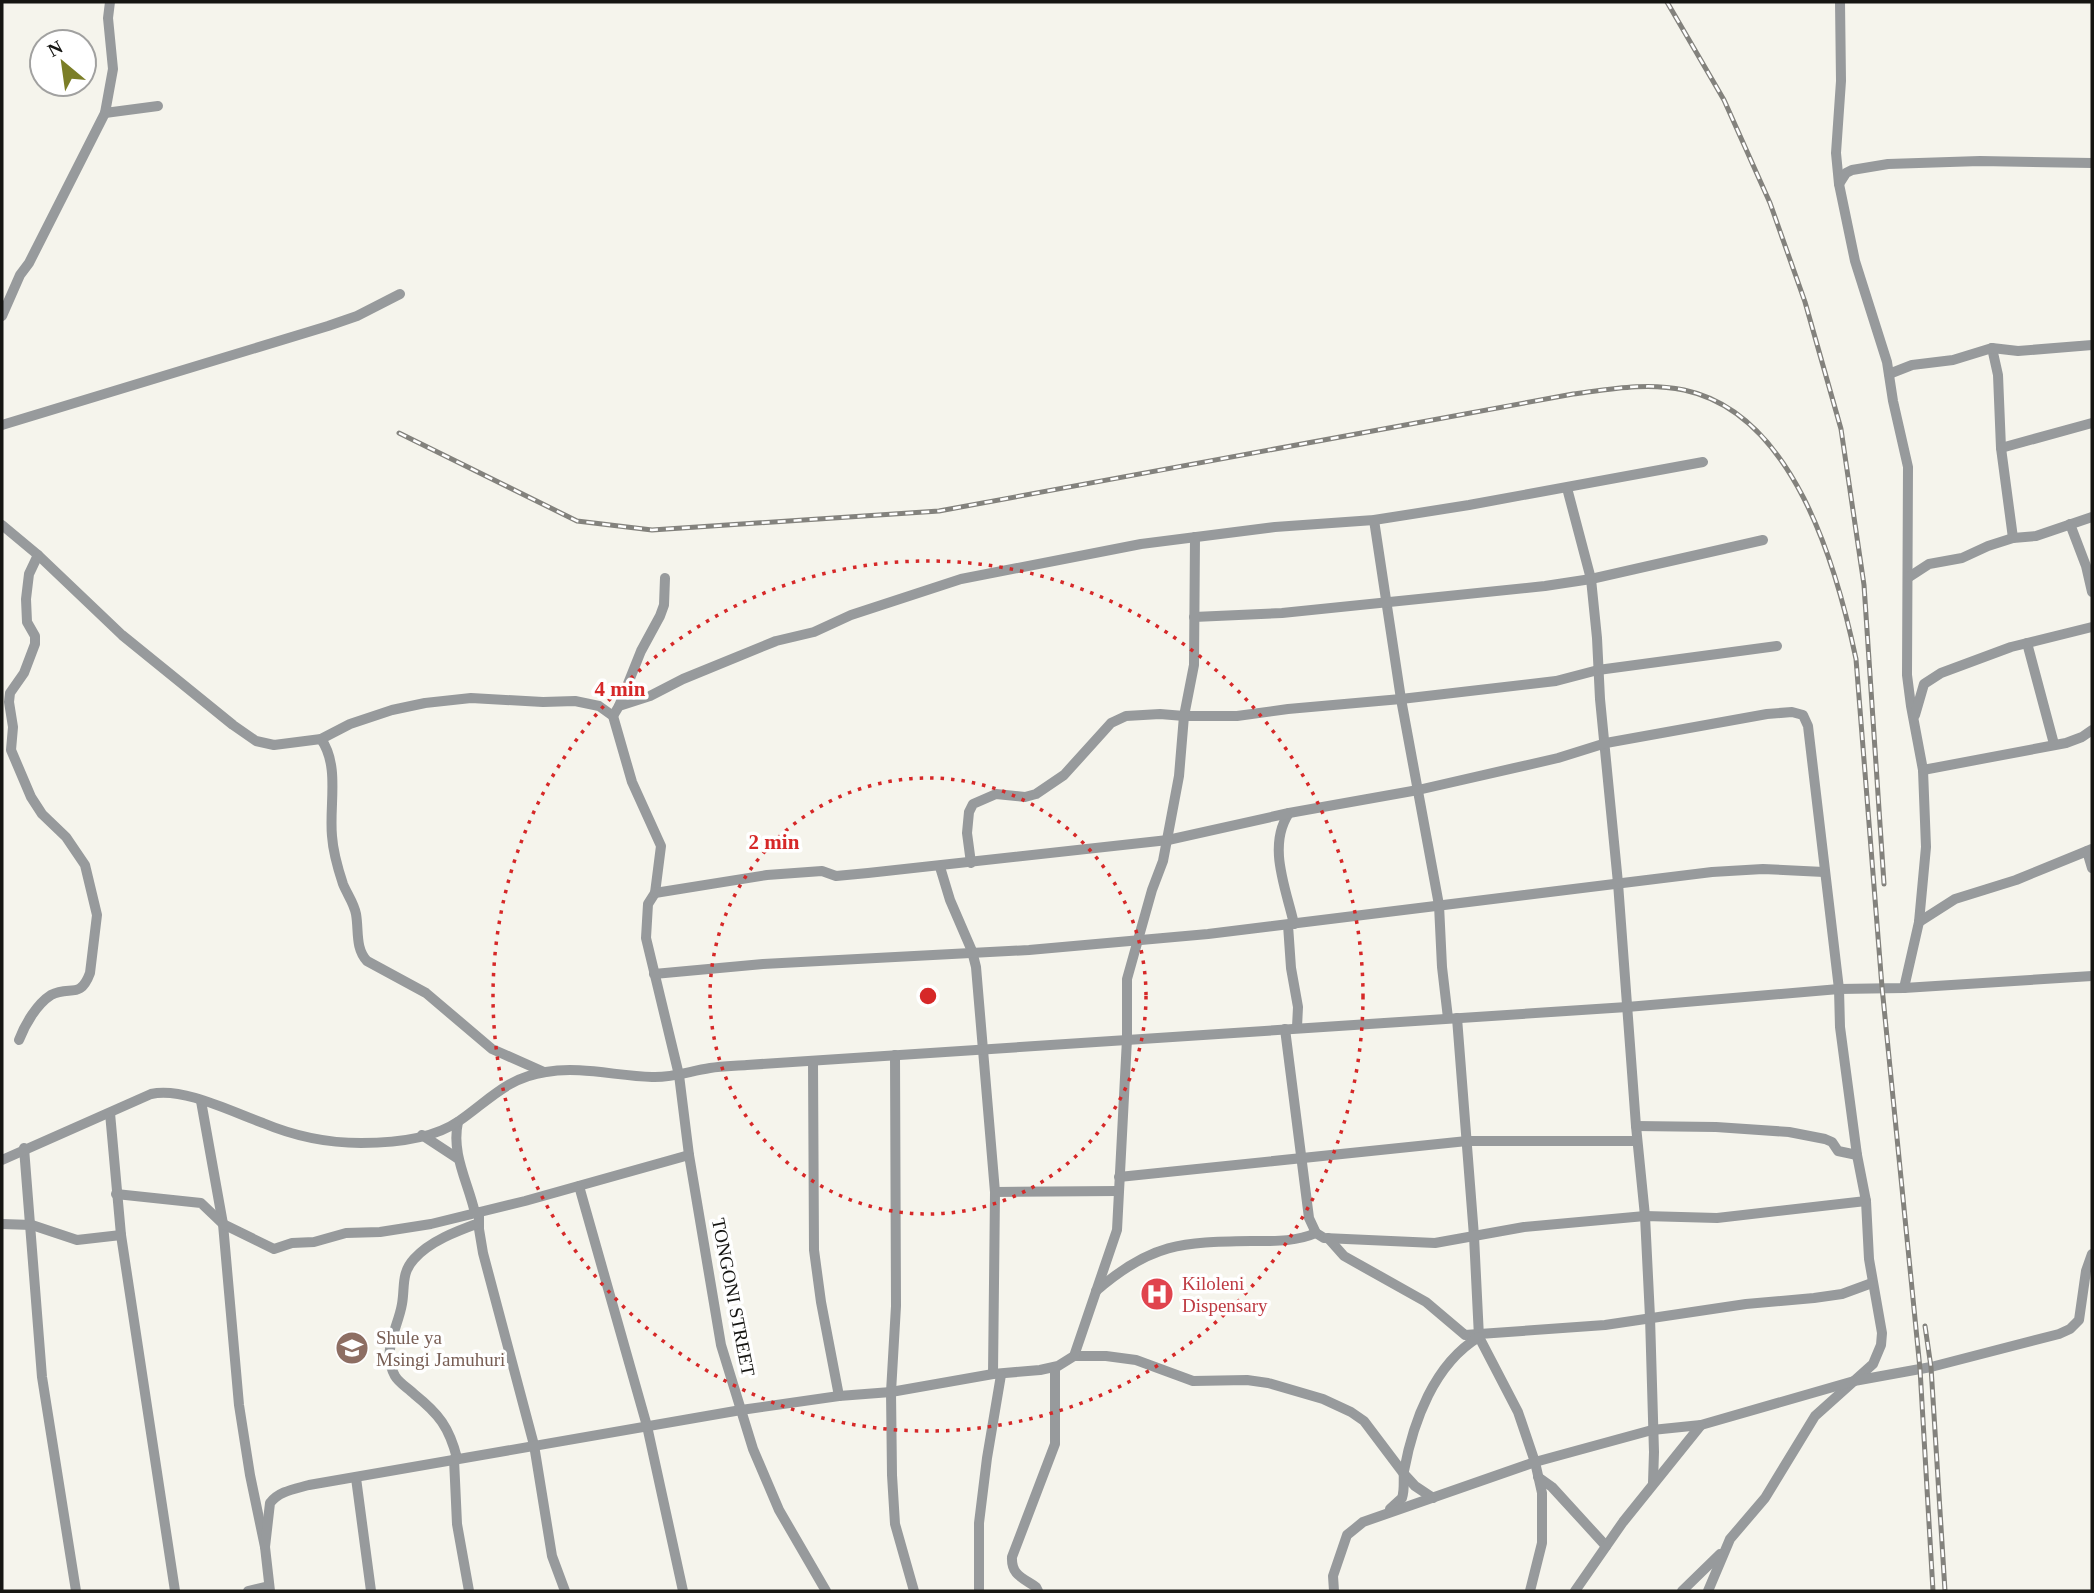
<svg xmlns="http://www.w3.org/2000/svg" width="2094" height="1593" viewBox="0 0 2094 1593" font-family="Georgia,serif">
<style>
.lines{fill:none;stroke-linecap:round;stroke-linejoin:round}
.minor{stroke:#979a9c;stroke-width:10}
.rail-casing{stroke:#83827d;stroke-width:5}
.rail{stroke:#fff;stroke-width:2.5;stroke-dasharray:8;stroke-linecap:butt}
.ring{fill:none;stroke:#d62828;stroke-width:3.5;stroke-dasharray:3.5 7}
.labels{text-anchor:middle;stroke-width:7;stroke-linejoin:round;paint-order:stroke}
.health-label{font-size:19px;fill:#be3a42;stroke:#fff;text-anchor:start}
.street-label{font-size:19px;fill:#151512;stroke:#fff}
.education-label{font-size:19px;fill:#785e54;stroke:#fff;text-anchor:start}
.centre{fill:#d62828;stroke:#fff;stroke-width:3.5}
.ring-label{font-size:21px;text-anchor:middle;font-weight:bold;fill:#d62828;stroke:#fff;stroke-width:7;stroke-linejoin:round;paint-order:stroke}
</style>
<rect width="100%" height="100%" fill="#f5f4ec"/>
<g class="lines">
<g class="minor">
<polyline points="1840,2 1841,81 1836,153 1839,184 1855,261 1887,362 1893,401 1908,467 1907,675 1911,706 1923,770 1926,847 1919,922 1904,988"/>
<polyline points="105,113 158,106"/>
<polyline points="1839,184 1846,173 1852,170 1888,164 1980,161 2092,163"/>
<polyline points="2,316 20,275 29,263 105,113 113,69 108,18 110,2"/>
<polyline points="1992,348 1998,375 2001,448 2013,538"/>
<polyline points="1889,374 1912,365 1953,360 1992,348 2018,351 2092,345"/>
<polyline points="2,425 328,326 357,316 400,294"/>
<polyline points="2001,448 2092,423"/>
<polyline points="1567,488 1591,579 1597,638 1600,699 1618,883 1636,1126 1645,1216 1650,1317 1654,1452 1653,1483"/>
<polyline points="1374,520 1401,699 1439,905 1442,967 1448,1018"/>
<polyline points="2070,524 2086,566 2092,592"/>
<polyline points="2,525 38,555 122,635 233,725 256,741 274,745 321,739 350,724 392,710 425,703 471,698 543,702 575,701 599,706 613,716 632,782 661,846 655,893 648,904 646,938 679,1075 689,1155 721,1345 753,1449 779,1510 826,1591"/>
<polyline points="1909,577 1929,564 1962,558 1988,546 2013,538 2036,536 2092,517"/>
<polyline points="1194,617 1282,613 1545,586 1591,579 1763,540"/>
<polyline points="2027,643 2054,744"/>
<polyline points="619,706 641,651 660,616 664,605 665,578"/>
<polyline points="1915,715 1924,684 1941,673 2011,647 2092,627"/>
<polyline points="613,716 619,706 650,696 683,679 776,641 814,632 851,615 961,579 1141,544 1275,527 1374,520 1469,505 1703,462"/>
<path d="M 321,739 C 340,766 329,805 332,836 C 333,851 338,869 343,884 C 347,894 354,903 356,914 C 359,931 355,948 367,961 L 426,993 L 492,1049 L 544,1072"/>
<polyline points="1923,770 2066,743 2082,737 2092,730"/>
<path d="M 1289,813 C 1267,846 1286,888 1294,924"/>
<polyline points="2087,851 2092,868"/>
<polyline points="971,863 967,833 969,812 973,804 996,794 1025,797 1036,794 1064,775 1111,723 1126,716 1160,714 1184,716 1237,716 1288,709 1401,699 1556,681 1598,670 1777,646"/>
<polyline points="940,867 950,900 972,951 976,967 995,1192 993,1374"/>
<polyline points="655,893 767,875 822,871 836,876 868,873 1168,840 1289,813 1418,790 1558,758 1606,743 1767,714 1792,712 1803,715 1808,726 1839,989 1840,1027 1857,1155 1866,1201 1869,1259 1882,1333 1881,1345 1873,1364 1815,1416 1765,1498 1730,1539 1708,1591"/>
<polyline points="1919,922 1955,899 2016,880 2092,849"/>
<polyline points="1288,925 1291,968 1298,1007 1297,1027"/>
<polyline points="654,974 763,964 1029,950 1208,934 1712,872 1763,869 1824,872"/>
<polyline points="1457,1018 1474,1236 1479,1337 1518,1412 1535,1462 1542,1493 1542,1543 1530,1591"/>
<polyline points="1285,1029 1309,1218 1316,1233 1324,1238 1435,1243 1524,1227 1645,1216 1717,1218 1866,1201"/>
<path d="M 19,1040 C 25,1024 37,1004 51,995 C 70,985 80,1000 90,973 L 97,915 L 85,865 L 66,837 L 42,814 L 31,797 L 11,750 L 13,727 L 9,702 L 10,693 L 24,673 L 35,644 L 35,636 L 27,622 L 26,599 L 29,574 L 38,555"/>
<polyline points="895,1055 896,1306 891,1392 892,1475 895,1524 914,1591"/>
<polyline points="813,1062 814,1250 821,1302 839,1396"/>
<polyline points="201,1101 223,1224 239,1405 250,1475 265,1547 270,1591"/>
<polyline points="110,1113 121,1235 175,1591"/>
<path d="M 458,1122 C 451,1154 468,1182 475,1213"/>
<polyline points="1636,1126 1716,1127 1789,1132 1825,1139 1832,1142 1838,1151 1857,1155"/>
<polyline points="422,1135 457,1158"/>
<polyline points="24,1148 42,1377 76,1591"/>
<path d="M 2,1160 L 151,1094 C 184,1087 232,1112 263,1123 C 294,1136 327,1143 361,1143 C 392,1143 433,1139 459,1121 C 488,1101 508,1077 546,1072 C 580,1066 617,1076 652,1077 C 672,1078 690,1071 710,1068 C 722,1066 734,1066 747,1065 L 1627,1007 L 1839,989 L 1904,988 L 2092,976"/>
<polyline points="1119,1177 1467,1141 1637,1141"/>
<polyline points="579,1186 647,1426 683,1591"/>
<polyline points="995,1192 1118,1191"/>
<polyline points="116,1194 201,1203 223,1224 274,1249 292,1243 314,1242 346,1233 380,1232 431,1224 525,1201 689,1155"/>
<polyline points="479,1212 479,1229 483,1253 534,1445 552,1556 565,1591"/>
<polyline points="2,1224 32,1225 77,1240 121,1235"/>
<polyline points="1328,1238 1344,1256 1426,1302 1465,1335 1605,1325 1746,1304 1814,1298 1842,1294 1872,1283"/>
<path d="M 1096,1291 C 1151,1243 1182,1242 1251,1241 C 1274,1241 1295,1242 1316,1233"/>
<polyline points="1074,1356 1106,1356 1136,1360 1193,1381 1247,1380 1268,1383 1323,1399 1351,1412 1364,1421 1404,1474 1415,1486 1433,1498"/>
<path d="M 457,1458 C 449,1427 439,1414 414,1394 C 408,1388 399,1383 395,1376 C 381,1351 398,1328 402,1304 C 405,1287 401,1273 414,1259 C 430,1241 457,1231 479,1223"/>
<polyline points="454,1459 457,1524 469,1591"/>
<polyline points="1538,1477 1552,1487 1606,1546"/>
<polyline points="356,1478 371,1591"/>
<path d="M 1390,1509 L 1402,1498 C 1405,1489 1403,1480 1404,1471 C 1413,1422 1434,1364 1479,1337"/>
<path d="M 265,1547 L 270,1503 C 279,1491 295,1489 309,1485 L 741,1410 L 839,1396 L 891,1392 L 993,1374 L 1040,1370 L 1058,1366 L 1074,1356 L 1117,1230 L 1127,1039 L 1127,979 L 1152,890 L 1163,861 L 1179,776 L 1184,716 L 1194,665 L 1195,537"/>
<polyline points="248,1591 269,1586"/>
<polyline points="979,1591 979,1523 987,1458 1001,1375"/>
<path d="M 1038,1591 L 1036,1587 C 1023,1578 1011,1575 1012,1557 L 1055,1444 L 1055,1367"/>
<polyline points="1334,1591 1333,1576 1347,1535 1363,1522 1535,1462 1652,1430 1701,1425 1854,1381 1931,1367 2059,1334 2070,1329 2079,1320 2086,1271 2092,1254"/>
<polyline points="1575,1591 1623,1522 1701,1425"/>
<polyline points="1682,1591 1720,1554"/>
</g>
<defs>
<g id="rail">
<polyline points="1667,2 1724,100 1770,203 1805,302 1841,429 1864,585 1884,884"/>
<path d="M 399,433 L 577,521 L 652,530 L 939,511 L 1573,394 C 1611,389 1647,382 1684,390 C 1793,413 1836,564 1856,659 L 1882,987 L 1920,1369 L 1933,1591"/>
<polyline points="1925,1326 1931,1367 1945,1591"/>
</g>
</defs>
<use href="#rail" class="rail-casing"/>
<use href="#rail" class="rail"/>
</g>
<g class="ring">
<circle cx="928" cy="996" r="218"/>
<circle cx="928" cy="996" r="435"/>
</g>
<defs>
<symbol id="hospital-disc" viewBox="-11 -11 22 22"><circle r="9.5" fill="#e0444e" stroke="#fff"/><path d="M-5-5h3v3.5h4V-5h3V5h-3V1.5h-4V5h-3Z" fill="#fff"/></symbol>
<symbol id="school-disc" viewBox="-11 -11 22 22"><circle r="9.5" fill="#8d6e63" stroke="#fff"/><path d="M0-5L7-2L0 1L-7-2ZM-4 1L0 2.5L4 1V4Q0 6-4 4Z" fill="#fff"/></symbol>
</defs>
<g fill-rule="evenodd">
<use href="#hospital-disc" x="1138" y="1275" width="38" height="38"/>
<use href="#school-disc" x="333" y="1329" width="38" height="38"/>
</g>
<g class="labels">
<g class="health-label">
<text x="1182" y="1290">Kiloleni<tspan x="1182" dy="22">Dispensary</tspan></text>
</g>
<g class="street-label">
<text transform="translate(734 1297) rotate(79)" y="7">TONGONI STREET</text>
</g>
<g class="education-label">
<text x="376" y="1344">Shule ya<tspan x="376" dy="22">Msingi Jamuhuri</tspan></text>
</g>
</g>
<circle cx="928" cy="996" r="10" class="centre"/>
<g class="ring-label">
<text x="620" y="696">4 min</text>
<text x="774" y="849">2 min</text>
</g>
<rect width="2094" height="1593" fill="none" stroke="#151512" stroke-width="7"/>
<g transform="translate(63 63) rotate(331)"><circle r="33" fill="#ffffff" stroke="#a1a1a0" stroke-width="2"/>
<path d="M0-5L12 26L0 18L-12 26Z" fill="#7b7e27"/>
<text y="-10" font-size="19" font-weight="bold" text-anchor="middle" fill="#151512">N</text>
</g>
</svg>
